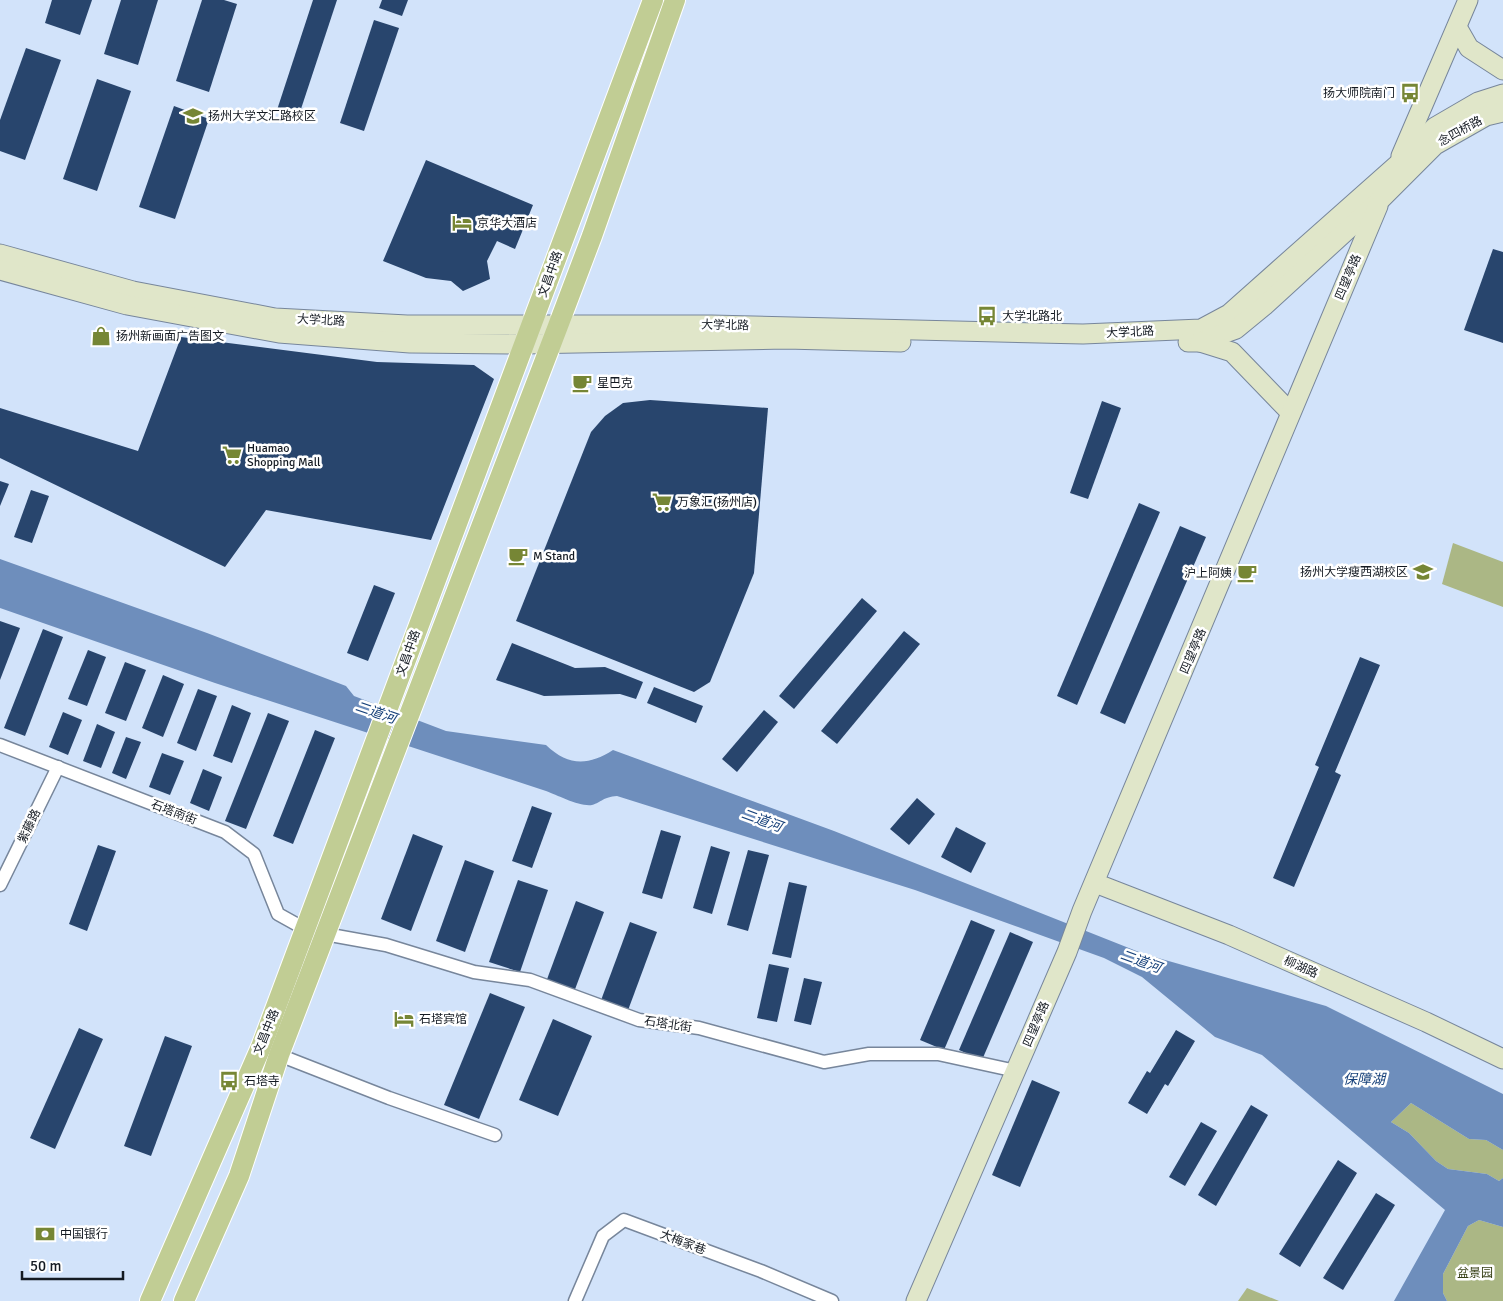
<svg xmlns="http://www.w3.org/2000/svg" width="1503" height="1301" viewBox="0 0 1503 1301" font-family="Signika,'Noto Sans SC',sans-serif">
<style>
.green{fill:#abb785}
.water{fill:#6e8ebc}
.building{fill:#28456d}
.lines{fill:none;stroke-linecap:round;stroke-linejoin:round}
.street-casing{stroke:#77869b;stroke-width:15}
.secondary-casing{stroke:#77869b;stroke-width:21}
.primary-casing{stroke:#fff;stroke-width:22}
.street{stroke:#fff;stroke-width:12}
.secondary{stroke:#e0e6c9;stroke-width:19}
.primary{stroke:#c1cd94;stroke-width:20}
.labels{text-anchor:middle;stroke-width:5;stroke-linejoin:round;paint-order:stroke}
.poi-label{font-size:12px;fill:#141a22;stroke:#fff;text-anchor:start}
.street-label{font-size:12px;fill:#141a22;stroke:#fff}
.park-label{font-size:12px;fill:#363f14;stroke:#fff}
.water-label{font-size:14px;font-style:italic;fill:#17417a;stroke:#fff}
</style>
<rect width="100%" height="100%" fill="#d2e3fa"/>
<g class="green">
<polygon points="1453,543 1503,562 1503,607 1442,584"/>
<polygon points="1411,1103 1469,1139 1486,1140 1503,1150 1503,1178 1499,1181 1487,1174 1448,1169 1436,1161 1409,1133 1391,1122"/>
<polygon points="1479,1220 1503,1227 1503,1301 1447,1301 1443,1293 1443,1274 1468,1226"/>
<polygon points="1247,1288 1279,1301 1238,1301"/>
</g>
<path class="water" d="M 0,559 L 207,633 L 346,686 L 354,696 L 446,731 L 546,745 C 568,766 588,766 613,750 L 834,831 L 1144,954 L 1326,1006 L 1503,1094 L 1503,1150 L 1486,1140 L 1469,1139 L 1411,1103 L 1391,1122 L 1409,1133 L 1436,1161 L 1448,1169 L 1487,1174 L 1499,1181 L 1503,1178 L 1503,1227 L 1479,1220 L 1468,1226 L 1443,1274 L 1443,1293 L 1447,1301 L 1394,1301 L 1445,1210 L 1262,1055 L 1215,1037 L 1142,977 L 1104,958 L 915,890 L 617,796 C 603,797 602,802 592,805 C 580,807 557,795 546,791 L 215,683 L 0,608 Z"/>
<g class="building">
<polygon points="52,0 92,0 80,35 45,23"/>
<polygon points="121,0 158,0 138,65 104,54"/>
<polygon points="202,0 224,0 237,4 209,92 176,81"/>
<polygon points="313,0 337,0 298,118 277,110"/>
<polygon points="382,0 408,0 402,16 379,8"/>
<polygon points="374,20 399,28 364,131 340,123"/>
<polygon points="26,48 61,60 25,160 0,151 0,120"/>
<polygon points="97,79 131,91 97,191 63,179"/>
<polygon points="174,106 209,119 175,219 139,207"/>
<polygon points="426,160 533,205 515,249 497,241 487,261 490,279 463,291 451,281 426,278 383,261"/>
<polygon points="1493,249 1503,252 1503,343 1464,330"/>
<polygon points="181,337 377,362 474,365 494,379 431,540 266,510 225,567 0,458 0,408 138,451"/>
<polygon points="650,400 768,408 754,573 710,682 694,692 516,621 591,432 605,416 623,403"/>
<polygon points="1102,401 1121,408 1088,499 1070,493"/>
<polygon points="0,481 9,484 0,506"/>
<polygon points="31,490 49,496 32,543 14,537"/>
<polygon points="1139,503 1160,512 1077,705 1057,696"/>
<polygon points="1180,526 1206,537 1125,724 1100,713"/>
<polygon points="374,585 395,593 368,661 347,653"/>
<polygon points="862,598 877,611 794,709 779,696"/>
<polygon points="0,621 20,628 0,680"/>
<polygon points="43,629 63,637 25,736 4,728"/>
<polygon points="904,631 920,644 837,744 821,731"/>
<polygon points="512,643 575,668 605,667 643,682 636,699 620,694 544,696 496,680"/>
<polygon points="88,650 106,657 87,706 68,699"/>
<polygon points="1360,657 1380,665 1335,772 1341,775 1294,887 1273,878 1319,767 1315,765"/>
<polygon points="125,662 146,670 126,721 105,713"/>
<polygon points="163,675 184,684 163,737 142,728"/>
<polygon points="654,687 703,706 696,723 647,703"/>
<polygon points="198,689 217,696 196,751 177,743"/>
<polygon points="232,705 251,713 232,763 213,756"/>
<polygon points="764,710 778,722 737,772 722,759"/>
<polygon points="63,712 82,720 68,755 49,747"/>
<polygon points="268,713 289,721 246,829 225,821"/>
<polygon points="97,724 115,732 101,768 83,761"/>
<polygon points="315,730 335,738 293,844 273,836"/>
<polygon points="126,737 141,742 126,779 112,773"/>
<polygon points="162,753 184,761 170,795 149,787"/>
<polygon points="203,769 222,777 209,811 190,803"/>
<polygon points="917,798 935,814 909,845 890,829"/>
<polygon points="532,806 552,813 532,868 512,861"/>
<polygon points="956,827 986,843 971,873 941,857"/>
<polygon points="661,830 681,836 662,899 642,893"/>
<polygon points="413,834 443,846 411,931 381,919"/>
<polygon points="98,845 116,851 87,931 69,924"/>
<polygon points="711,846 730,852 712,914 693,908"/>
<polygon points="748,850 769,855 748,931 727,925"/>
<polygon points="465,860 494,871 465,952 436,941"/>
<polygon points="518,880 548,890 520,972 489,962"/>
<polygon points="789,882 807,886 791,958 772,954"/>
<polygon points="576,901 604,912 574,992 546,982"/>
<polygon points="971,920 995,930 944,1050 920,1040"/>
<polygon points="630,922 657,932 627,1013 600,1003"/>
<polygon points="1010,932 1033,942 982,1060 959,1050"/>
<polygon points="769,964 789,968 777,1022 757,1018"/>
<polygon points="804,978 822,982 811,1025 794,1021"/>
<polygon points="490,993 525,1007 479,1119 444,1105"/>
<polygon points="553,1019 592,1036 558,1116 519,1100"/>
<polygon points="79,1028 103,1039 55,1149 30,1138"/>
<polygon points="1176,1030 1195,1041 1168,1086 1165,1084 1147,1114 1128,1103 1147,1071 1150,1073"/>
<polygon points="165,1036 192,1046 151,1156 124,1146"/>
<polygon points="1032,1080 1060,1092 1020,1187 992,1175"/>
<polygon points="1251,1105 1268,1115 1216,1206 1198,1195"/>
<polygon points="1201,1122 1217,1131 1185,1186 1169,1177"/>
<polygon points="1338,1160 1357,1173 1300,1267 1279,1254"/>
<polygon points="1376,1193 1395,1205 1343,1290 1323,1278"/>
</g>
<g class="lines">
<defs>
<g id="street">
<polyline points="0,745 225,832 254,854 278,914 305,929"/>
<polyline points="0,885 58,767"/>
<polyline points="325,934 386,945 474,972 530,980 639,1020 699,1028 824,1062 869,1054 938,1054 1016,1071"/>
<polyline points="279,1055 389,1098 495,1135"/>
<polyline points="575,1301 603,1236 624,1220 761,1271 832,1301"/>
</g>
<g id="secondary">
<polyline points="1457,27 1469,48 1503,70"/>
<polyline points="1401,156 1468,0"/>
<polyline points="0,254 133,291 275,318 407,325 711,325 1083,334 1201,329 1229,314 1398,164 1435,127 1478,102 1503,94"/>
<polyline points="0,270 127,305 279,333 410,343 524,344 786,339 901,342"/>
<polyline points="1188,342 1200,342 1236,329 1264,306 1380,200 1435,145 1486,116 1503,112"/>
<polyline points="1200,342 1232,352 1290,412"/>
<polyline points="1095,883 1229,935 1426,1022 1503,1059"/>
<polyline points="916,1301 1067,952 1082,911 1378,206"/>
</g>
<g id="primary">
<polyline points="150,1301 261,1047 653,0"/>
<polyline points="184,1301 239,1176 279,1055 558,326 592,236 675,0"/>
</g>
</defs>
<use href="#street" class="street-casing"/>
<use href="#secondary" class="secondary-casing"/>
<use href="#primary" class="primary-casing"/>
<use href="#street" class="street"/>
<use href="#secondary" class="secondary"/>
<use href="#primary" class="primary"/>
</g>
<defs>
<symbol id="bus-bare" viewBox="-9 -9 18 18"><path d="M-5-6H5V4H4V6H2V4H-2V6H-4V4H-5ZM-3.5-4V0h7V-4ZM-3.5 1.2v1.5H-2V1.2ZM2 1.2v1.5H3.5V1.2Z" fill="#768635" stroke="#fff" stroke-width="2.5" paint-order="stroke"/></symbol>
<symbol id="university-bare" viewBox="-9 -9 18 18"><path d="M0-5L7-2L0 1L-7-2ZM-4 1L0 2.5L4 1V4Q0 6-4 4Z" fill="#768635" stroke="#fff" stroke-width="2.5" paint-order="stroke"/></symbol>
<symbol id="hotel-bare" viewBox="-9 -9 18 18"><path d="M-6-4.5h1.5V1H6V5H4.5V3h-9V5H-6ZM-4 0a1.8 1.8 0 1 1 3.6 0ZM.5 0V-2.5h3Q6-2.5 6 0Z" fill="#768635" stroke="#fff" stroke-width="2.5" paint-order="stroke"/></symbol>
<symbol id="shop-bare" viewBox="-9 -9 18 18"><path d="M-5-2.5h2.3a2.7 3.5 0 0 1 5.4 0H5L5.5 6h-11ZM-1.5-2.5h3a1.5 2.3 0 0 0-3 0Z" fill="#768635" stroke="#fff" stroke-width="2.5" paint-order="stroke"/></symbol>
<symbol id="cafe-bare" viewBox="-9 -9 18 18"><path d="M-5.5-4.5H6V0H3Q3 3.5 0 3.5H-2.5Q-5.5 3.5-5.5 0ZM3-3.2v2h1.7v-2ZM-6 4.5H4V6H-6Z" fill="#768635" stroke="#fff" stroke-width="2.5" paint-order="stroke"/></symbol>
<symbol id="supermarket-bare" viewBox="-9 -9 18 18"><path d="M-6-5.5h2.5l.6 2H6L4.5 2H-2.5L-4.4-4H-6ZM-1.5 3.2a1.3 1.3 0 1 0 .1 0ZM3 3.2a1.3 1.3 0 1 0 .1 0Z" fill="#768635" stroke="#fff" stroke-width="2.5" paint-order="stroke"/></symbol>
<symbol id="bank-bare" viewBox="-9 -9 18 18"><path d="M-6-4H6V4H-6ZM0-2.3a2.3 2.3 0 1 0 0 4.6a2.3 2.3 0 1 0 0-4.6Z" fill="#768635" stroke="#fff" stroke-width="2.5" paint-order="stroke"/></symbol>
</defs>
<g fill-rule="evenodd">
<use href="#bus-bare" x="1396" y="79" width="28" height="28"/>
<use href="#university-bare" x="179" y="102" width="28" height="28"/>
<use href="#hotel-bare" x="448" y="209" width="28" height="28"/>
<use href="#bus-bare" x="973" y="302" width="28" height="28"/>
<use href="#shop-bare" x="87" y="322" width="28" height="28"/>
<use href="#cafe-bare" x="568" y="369" width="28" height="28"/>
<use href="#supermarket-bare" x="218" y="441" width="28" height="28"/>
<use href="#supermarket-bare" x="648" y="488" width="28" height="28"/>
<use href="#cafe-bare" x="504" y="542" width="28" height="28"/>
<use href="#university-bare" x="1409" y="558" width="28" height="28"/>
<use href="#cafe-bare" x="1233" y="559" width="28" height="28"/>
<use href="#hotel-bare" x="390" y="1005" width="28" height="28"/>
<use href="#bus-bare" x="215" y="1067" width="28" height="28"/>
<use href="#bank-bare" x="31" y="1220" width="28" height="28"/>
</g>
<g class="labels">
<g class="poi-label">
<text x="1395" y="97" text-anchor="end">扬大师院南门</text>
<text x="208" y="120">扬州大学文汇路校区</text>
<text x="477" y="227">京华大酒店</text>
<text x="1002" y="320">大学北路北</text>
<text x="116" y="340">扬州新画面广告图文</text>
<text x="597" y="387">星巴克</text>
<text x="247" y="452">Huamao<tspan x="247" dy="14">Shopping Mall</tspan></text>
<text x="677" y="506">万象汇(扬州店)</text>
<text x="533" y="560">M Stand</text>
<text x="1408" y="576" text-anchor="end">扬州大学瘦西湖校区</text>
<text x="1232" y="577" text-anchor="end">沪上阿姨</text>
<text x="419" y="1023">石塔宾馆</text>
<text x="244" y="1085">石塔寺</text>
<text x="60" y="1238">中国银行</text>
</g>
<g class="street-label">
<text transform="translate(1460 131) rotate(-29)" y="4">念四桥路</text>
<text transform="translate(550 274) rotate(-70)" y="4">文昌中路</text>
<text transform="translate(1348 277) rotate(-67)" y="4">四望亭路</text>
<text transform="translate(321 320) rotate(3)" y="4">大学北路</text>
<text transform="translate(725 325) rotate(1)" y="4">大学北路</text>
<text transform="translate(1130 332) rotate(-3)" y="4">大学北路</text>
<text transform="translate(1193 651) rotate(-67)" y="4">四望亭路</text>
<text transform="translate(408 653) rotate(-70)" y="4">文昌中路</text>
<text transform="translate(174 812) rotate(21)" y="4">石塔南街</text>
<text transform="translate(29 826) rotate(-64)" y="4">紫藤路</text>
<text transform="translate(1301 967) rotate(24)" y="4">柳湖路</text>
<text transform="translate(668 1024) rotate(8)" y="4">石塔北街</text>
<text transform="translate(1036 1024) rotate(-67)" y="4">四望亭路</text>
<text transform="translate(266 1032) rotate(-68)" y="4">文昌中路</text>
<text transform="translate(683 1242) rotate(21)" y="4">大梅家巷</text>
</g>
<g class="park-label">
<text x="1475" y="1277">盆景园</text>
</g>
<g class="water-label">
<text transform="translate(376 712) rotate(19)" y="5">二道河</text>
<text transform="translate(762 820) rotate(20)" y="5">二道河</text>
<text transform="translate(1141 961) rotate(20)" y="5">二道河</text>
<text x="1364" y="1084">保障湖</text>
</g>
</g>
<path d="M22 1271v8h101v-8" fill="none" stroke="#141a22" stroke-width="2.5"/>
<text x="30" y="1271" font-size="15" fill="#141a22" stroke="#ffffff" stroke-width="4" paint-order="stroke">50 m</text>
</svg>
